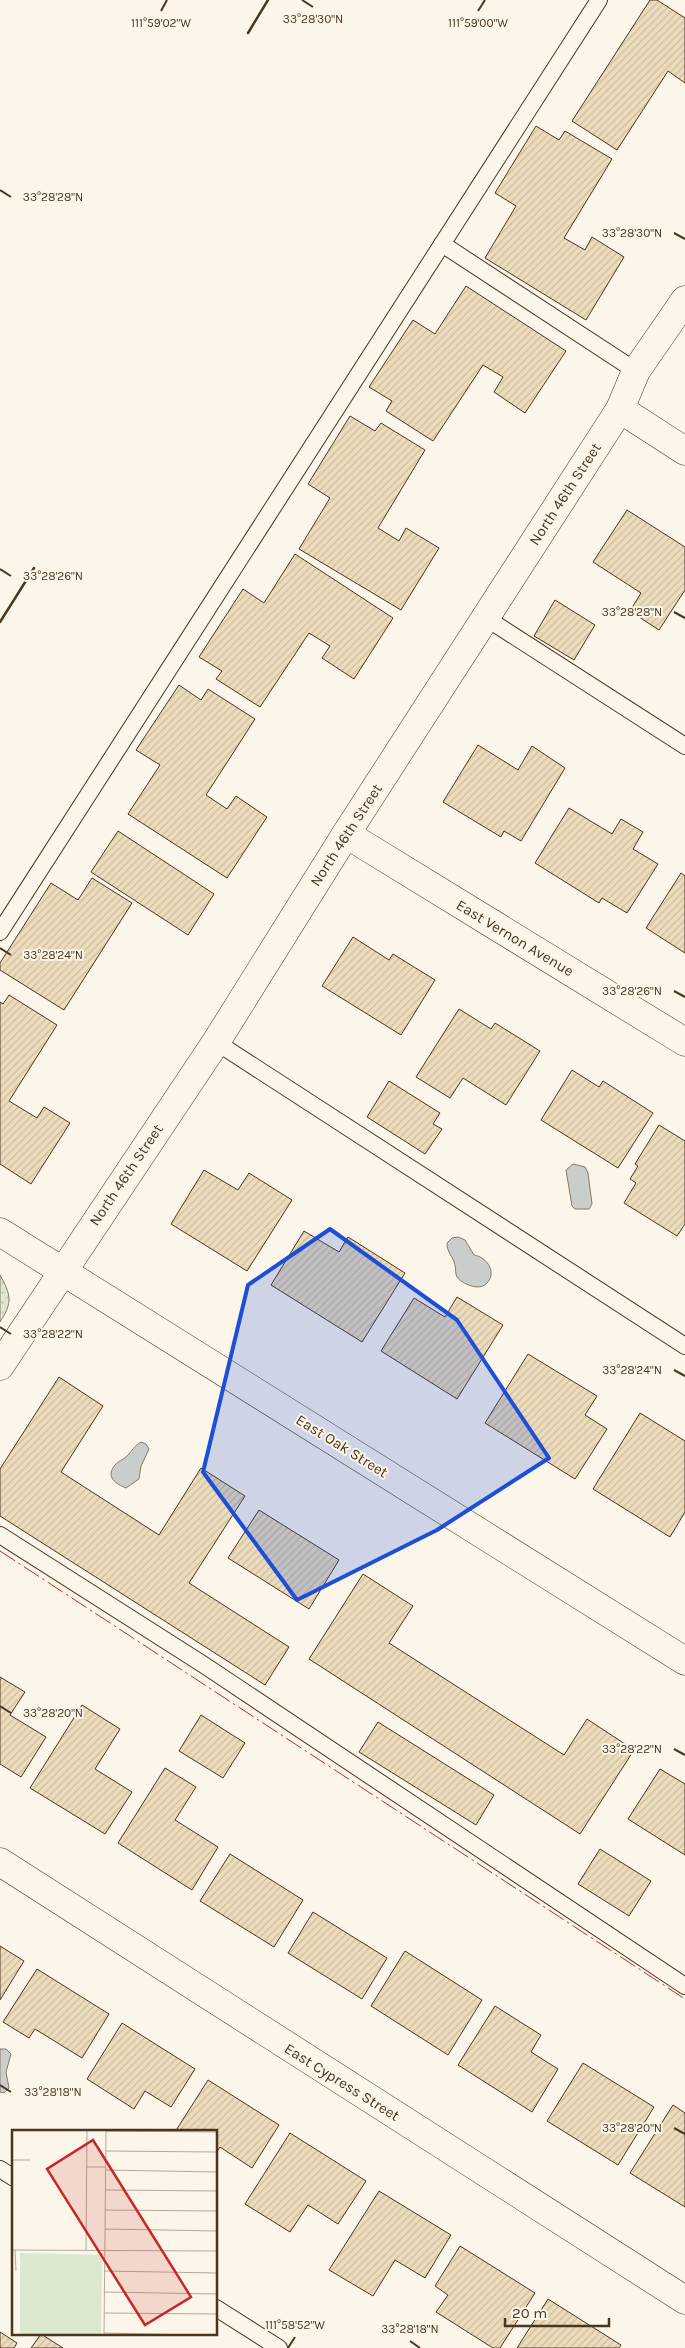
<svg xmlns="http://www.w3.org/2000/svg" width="685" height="2348" viewBox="0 0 685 2348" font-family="Karla,sans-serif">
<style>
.park{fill:url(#park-dots);stroke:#887966}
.water{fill:#c9cecd;stroke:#887966}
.building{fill:url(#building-hatch);stroke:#4a3520}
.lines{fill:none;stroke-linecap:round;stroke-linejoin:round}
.service-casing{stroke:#4a3520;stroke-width:18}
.minor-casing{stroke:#4a3520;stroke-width:29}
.tertiary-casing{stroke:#4a3520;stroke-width:29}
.service{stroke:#fbf6e9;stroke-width:16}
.minor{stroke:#fbf6e9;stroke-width:28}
.tertiary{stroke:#fbf6e9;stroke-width:28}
.wall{stroke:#4a3520;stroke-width:2.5}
.power{stroke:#c62828;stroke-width:1;stroke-dasharray:18 4 2.5 4;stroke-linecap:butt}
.marked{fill:#1d4ed8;fill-opacity:0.2;stroke:#1d4ed8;stroke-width:4;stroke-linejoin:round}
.ticks{fill:none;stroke:#4a3520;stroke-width:2}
.labels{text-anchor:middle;stroke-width:4;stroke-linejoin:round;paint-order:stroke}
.street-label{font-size:15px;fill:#4a3520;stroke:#fbf6e9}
.inset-road{fill:none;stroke:#b4a999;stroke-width:1}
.view{fill:#c62828;fill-opacity:0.15;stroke:#c62828;stroke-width:2.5}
.inset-edge{fill:none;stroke:#4a3520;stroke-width:2.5}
.ticks-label{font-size:12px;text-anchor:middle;fill:#4a3520;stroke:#fbf6e9;stroke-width:4;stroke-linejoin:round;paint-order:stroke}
</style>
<defs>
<pattern id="park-dots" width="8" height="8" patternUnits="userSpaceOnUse" patternTransform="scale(1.25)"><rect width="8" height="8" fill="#dce7d0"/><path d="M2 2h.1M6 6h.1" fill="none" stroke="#bec7b2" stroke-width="1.8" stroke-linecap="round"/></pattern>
<pattern id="building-hatch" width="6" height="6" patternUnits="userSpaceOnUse" patternTransform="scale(1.25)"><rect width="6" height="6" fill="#ecdcbc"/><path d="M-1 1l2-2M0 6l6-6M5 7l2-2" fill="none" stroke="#ccbda1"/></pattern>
</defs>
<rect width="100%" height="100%" fill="#fbf6e9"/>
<path class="park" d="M 0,1275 C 11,1295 13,1302 0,1322 Z"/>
<g class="water">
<polygon points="573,1164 585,1167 588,1173 592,1204 589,1209 575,1209 572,1206 566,1170"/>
<path d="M 458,1237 L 465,1240 L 474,1255 C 487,1257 498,1273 486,1284 C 479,1291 462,1284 457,1277 C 455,1273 456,1270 455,1265 C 453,1256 447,1253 447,1243 L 452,1238 Z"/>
<path d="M 141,1442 L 146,1444 L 149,1449 L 141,1466 L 139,1479 L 126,1488 C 116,1484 105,1477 115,1465 C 118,1461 123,1460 127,1456 C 132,1451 134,1446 141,1442 Z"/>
<polygon points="0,2049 6,2049 11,2054 6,2072 9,2088 4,2093 0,2092"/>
</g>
<g class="building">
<polygon points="650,0 657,0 685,18 685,83 668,71 617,150 572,121"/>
<polygon points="536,126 559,140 565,131 612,159 564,238 585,250 592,237 624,257 586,320 485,258 516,206 495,193"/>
<polygon points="466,286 566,351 525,413 494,392 503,377 483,365 433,441 386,411 392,401 369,387 413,320 435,334"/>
<polygon points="350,416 375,431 381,423 425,450 378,528 399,541 406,528 439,548 401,610 299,549 330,498 308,484"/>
<polygon points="627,510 685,547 685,590 659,630 630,611 641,593 593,562"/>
<polygon points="295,554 393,618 354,679 322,658 330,646 309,633 260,707 216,679 222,671 199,657 243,589 264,603"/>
<polygon points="555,600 595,625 574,660 534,636"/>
<polygon points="179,685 201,700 208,689 255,719 206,795 227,809 236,796 267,817 227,878 128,814 160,765 136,750"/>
<polygon points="478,745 518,770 532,746 565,768 521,841 504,831 501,837 443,802"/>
<polygon points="569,808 612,834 621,819 643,832 633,849 658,864 627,913 602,898 599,903 535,863"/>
<polygon points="118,831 214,894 188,935 91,872"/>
<polygon points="681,873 685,876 685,953 646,928"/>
<polygon points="92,878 132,903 64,1010 0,970 0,963 51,883 78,900"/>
<polygon points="353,937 389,960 393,954 435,980 401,1035 322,986"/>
<polygon points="9,995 57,1025 9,1101 37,1118 44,1107 70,1123 31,1184 0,1164 0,1002 3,1004"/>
<polygon points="459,1009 491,1029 495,1023 540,1051 506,1105 463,1078 450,1098 416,1077"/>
<polygon points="572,1070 599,1087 603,1081 653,1113 618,1168 541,1120"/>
<polygon points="389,1081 440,1113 433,1124 442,1129 425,1154 367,1117"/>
<polygon points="659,1125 685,1141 685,1224 677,1236 624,1203 636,1183 630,1179 638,1166 635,1164"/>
<polygon points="204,1170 238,1190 249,1173 292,1200 247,1271 171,1224"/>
<polygon points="304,1231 339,1252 348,1237 405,1273 362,1342 271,1285"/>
<polygon points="457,1297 503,1325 457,1399 381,1351 414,1298 445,1317"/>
<polygon points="528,1354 597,1396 585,1415 607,1429 575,1479 485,1423"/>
<polygon points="59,1377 103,1406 61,1472 159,1535 201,1468 245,1496 189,1583 289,1647 265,1685 0,1516 0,1469"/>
<polygon points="640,1413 685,1441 685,1512 670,1537 593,1489"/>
<polygon points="259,1510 339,1560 309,1609 228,1558"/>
<polygon points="363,1574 413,1606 389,1643 564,1755 587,1719 634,1750 580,1834 309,1659"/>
<polygon points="0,1677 25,1692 10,1715 46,1737 21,1777 0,1764"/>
<polygon points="82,1705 120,1729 95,1769 132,1792 105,1834 30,1788"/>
<polygon points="201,1715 245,1743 223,1778 179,1751"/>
<polygon points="378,1722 494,1795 476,1825 359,1752"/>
<polygon points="165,1768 196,1787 175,1820 218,1847 192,1890 118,1843"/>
<polygon points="660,1769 685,1784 685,1855 628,1819"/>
<polygon points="600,1849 651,1881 629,1916 578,1884"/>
<polygon points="230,1854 303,1900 274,1947 200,1901"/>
<polygon points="313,1912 387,1958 362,1999 288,1953"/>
<polygon points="0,1946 24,1961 0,2000"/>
<polygon points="405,1951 482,2000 448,2055 371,2006"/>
<polygon points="37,1969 109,2014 82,2058 35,2029 29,2038 3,2022"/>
<polygon points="495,2006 541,2035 531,2052 558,2069 532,2112 458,2065"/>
<polygon points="122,2023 195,2069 171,2107 145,2091 134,2109 87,2079"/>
<polygon points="583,2063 654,2107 618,2165 547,2121"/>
<polygon points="208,2080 279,2125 252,2168 220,2147 216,2153 216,2132 175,2132"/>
<polygon points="673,2105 685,2113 685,2207 630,2173"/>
<polygon points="290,2133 366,2181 338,2224 308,2205 290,2232 245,2204"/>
<polygon points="379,2191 451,2235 425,2278 395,2260 373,2296 329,2270"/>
<polygon points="460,2246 535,2293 500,2348 493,2348 436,2312 448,2295 435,2286"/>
<polygon points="548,2299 621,2345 619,2348 517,2348"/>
<polygon points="0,2332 17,2343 14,2348 0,2348"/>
<polygon points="41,2334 63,2348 31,2348"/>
</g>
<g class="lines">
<defs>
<g id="service">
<polyline points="442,244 636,371"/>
<polyline points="486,618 685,746"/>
<polyline points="0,932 599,0"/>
<polyline points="216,1042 685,1346"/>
<polyline points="0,1535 204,1665 685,1986"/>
<polyline points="0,2169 14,2178"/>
<polyline points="216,2308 279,2348"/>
</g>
<g id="minor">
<polyline points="620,409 685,451"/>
<polyline points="346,834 685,1042"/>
<polyline points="0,1862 685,2300"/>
</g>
<g id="tertiary">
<polyline points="0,1232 685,1661"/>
<polyline points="0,1366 216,1042 346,834 620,409 636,371 685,300"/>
</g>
</defs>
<use href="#service" class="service-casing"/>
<use href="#minor" class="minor-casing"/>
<use href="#tertiary" class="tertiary-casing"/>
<use href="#service" class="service"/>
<use href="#minor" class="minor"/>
<use href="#tertiary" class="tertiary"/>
<g class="wall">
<polyline points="248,33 268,0"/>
<polyline points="0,622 34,568"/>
</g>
<polyline class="power" points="0,1551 685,1999"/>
</g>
<path class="marked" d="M 330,1229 L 457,1320 L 549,1458 L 437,1530 L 297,1600 L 203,1472 L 248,1285 Z"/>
<path class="ticks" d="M 302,0 L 313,7M 161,11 L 167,0M 478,11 L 485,0M 0,190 L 11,197M 674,233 L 685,239M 0,569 L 11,576M 674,612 L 685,618M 0,948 L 11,955M 674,991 L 685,997M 0,1327 L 11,1334M 674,1370 L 685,1376M 0,1706 L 11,1713M 674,1749 L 685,1755M 0,2085 L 11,2092M 674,2128 L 685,2134M 410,2341 L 420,2348M 288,2348 L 295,2337"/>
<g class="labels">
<g class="street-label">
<text transform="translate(565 494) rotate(-57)" y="5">North 46th Street</text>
<text transform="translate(346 835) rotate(-57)" y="5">North 46th Street</text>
<text transform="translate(515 938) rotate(31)" y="5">East Vernon Avenue</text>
<text transform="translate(126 1175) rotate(-56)" y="5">North 46th Street</text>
<text transform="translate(342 1446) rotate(32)" y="5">East Oak Street</text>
<text transform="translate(342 2082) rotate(32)" y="5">East Cypress Street</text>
</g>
</g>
<g transform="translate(12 2130)">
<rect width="205" height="205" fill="#fbf6e9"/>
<path d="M 8,123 L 90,125 L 89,205 L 8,205 Z" fill="#dce7d0"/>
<path class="inset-road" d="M 94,1 L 205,2M 94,21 L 205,22M 0,30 L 18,30M 75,37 L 93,37M 93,40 L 205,42M 93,60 L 205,61M 93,80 L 205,81M 93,99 L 205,101M 0,120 L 205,121M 3,120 L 4,141M 74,121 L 75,0M 92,141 L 205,143M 92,162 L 205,164M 92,183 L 205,184M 92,203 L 181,205M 92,205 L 94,0"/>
<path class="view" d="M 81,10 L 179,167 L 133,195 L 35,39 Z"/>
<rect width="205" height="205" class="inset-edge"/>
</g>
<g class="ticks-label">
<text x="313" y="23">33°28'30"N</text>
<text x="161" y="27">111°59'02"W</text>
<text x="478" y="27">111°59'00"W</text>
<text x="53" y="201">33°28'28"N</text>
<text x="632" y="237">33°28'30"N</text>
<text x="53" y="580">33°28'26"N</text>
<text x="632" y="616">33°28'28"N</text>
<text x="53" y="959">33°28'24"N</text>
<text x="632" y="995">33°28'26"N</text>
<text x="53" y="1338">33°28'22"N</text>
<text x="632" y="1374">33°28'24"N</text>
<text x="53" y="1717">33°28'20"N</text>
<text x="632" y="1753">33°28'22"N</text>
<text x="53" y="2096">33°28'18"N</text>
<text x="632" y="2132">33°28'20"N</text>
<text x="295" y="2329">111°58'52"W</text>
<text x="410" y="2333">33°28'18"N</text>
</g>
<path d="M505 2318v8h104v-8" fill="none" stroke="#4a3520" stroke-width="2.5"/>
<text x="512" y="2318" font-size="15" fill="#4a3520" stroke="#fbf6e9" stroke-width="4" paint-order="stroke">20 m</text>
</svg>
